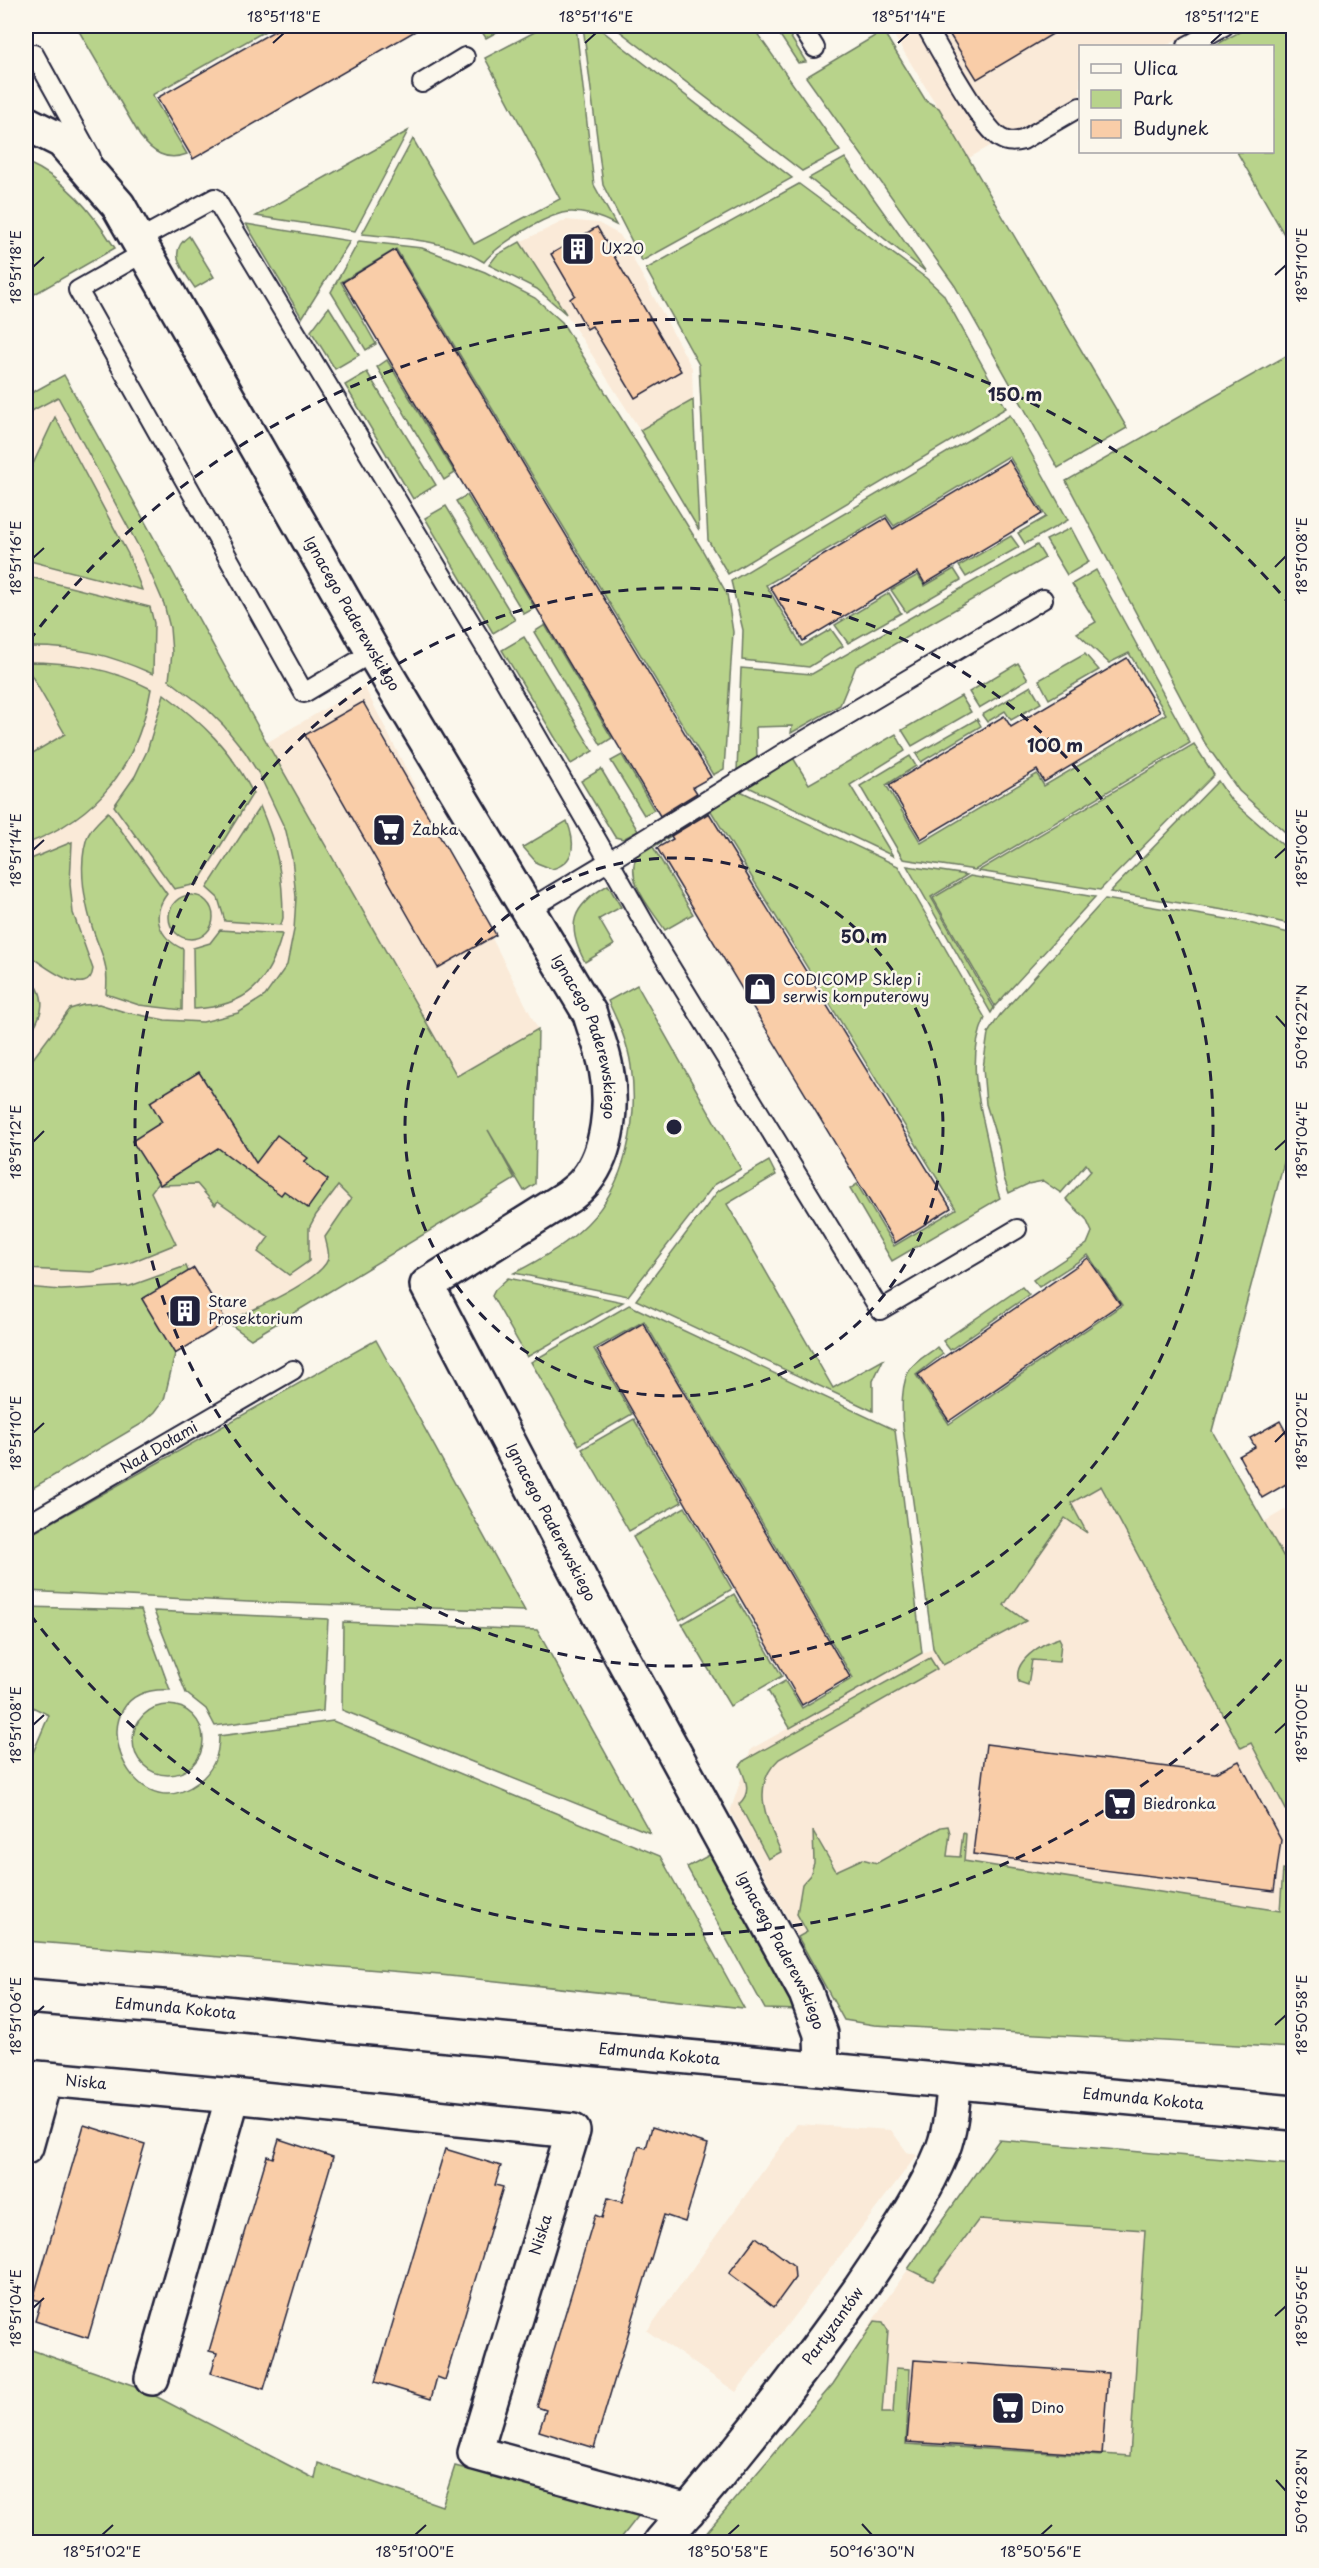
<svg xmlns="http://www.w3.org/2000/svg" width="1319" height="2568" viewBox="0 0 1319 2568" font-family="'Playpen Sans',sans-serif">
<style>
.built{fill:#faead8}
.green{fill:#b8d38b;stroke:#6d7a63;stroke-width:1.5}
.building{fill:#f9cda8;stroke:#22223b;stroke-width:1.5}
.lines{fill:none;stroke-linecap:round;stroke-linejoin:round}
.lane-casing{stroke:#22223b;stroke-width:22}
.street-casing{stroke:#22223b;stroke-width:38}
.secondary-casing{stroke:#22223b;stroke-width:38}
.lane{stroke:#fbf7ec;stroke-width:18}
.street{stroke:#fbf7ec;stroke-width:33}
.secondary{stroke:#fbf7ec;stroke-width:33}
.ticks{fill:none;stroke:#22223b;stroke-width:2}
.ring{fill:none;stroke:#22223b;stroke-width:3;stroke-dasharray:10 8}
.labels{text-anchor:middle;stroke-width:5;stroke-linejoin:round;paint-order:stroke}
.poi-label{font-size:15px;fill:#22223b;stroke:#fbf7ec;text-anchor:start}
.street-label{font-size:15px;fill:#22223b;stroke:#fbf7ec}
.centre{fill:#22223b;stroke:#fbf7ec;stroke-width:3}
.ring-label{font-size:18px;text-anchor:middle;font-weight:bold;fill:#22223b;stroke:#fbf7ec;stroke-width:5;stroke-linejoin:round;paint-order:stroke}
.neatline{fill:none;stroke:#22223b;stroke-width:2}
.ticks-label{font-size:15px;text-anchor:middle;fill:#22223b}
</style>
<rect width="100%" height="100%" fill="#fbf7ec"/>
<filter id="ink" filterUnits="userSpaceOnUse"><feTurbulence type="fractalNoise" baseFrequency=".0167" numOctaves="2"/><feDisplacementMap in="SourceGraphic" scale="12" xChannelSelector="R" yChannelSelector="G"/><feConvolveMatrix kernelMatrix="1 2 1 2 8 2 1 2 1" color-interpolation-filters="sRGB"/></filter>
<g filter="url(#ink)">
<g class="built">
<polygon points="888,26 1203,26 1166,46 1080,46 1080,95 969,158"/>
<polygon points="566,220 598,223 620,235 692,368 693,400 640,430 520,242"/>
<polygon points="64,375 266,743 364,686 538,1029 458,1076 515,1179 251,1339 227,1322 194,1268 143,1299 155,1412 143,1423 26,1492 26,396"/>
<polygon points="1101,1486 1241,1747 1251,1742 1293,1823 1293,1912 956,1860 798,1937 730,1812 751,1749 933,1648 943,1664 1026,1621 1003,1605 1065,1518 1086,1532 1071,1503"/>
<polygon points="1293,1505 1293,1573 1264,1522"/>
<polygon points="797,2124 891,2130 907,2152 917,2155 736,2392 647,2331"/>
<polygon points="980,2170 1193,2188 1167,2481 774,2452 833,2384 886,2300"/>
</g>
<g class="green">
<path d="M 76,26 L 274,26 L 152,95 L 187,154 C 166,162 152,152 140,136 Z"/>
<polygon points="478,26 508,26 486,38"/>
<path d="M 546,26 L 576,26 L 594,185 L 616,225 C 601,217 579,209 562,213 C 540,219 498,244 484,262 C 448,240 403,238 362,234 L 413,139 L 474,244 L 560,199 L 485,58 Z"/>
<polygon points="583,26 596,26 792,178 642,261 603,185"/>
<polygon points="613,26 752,26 840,151 802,171"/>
<polygon points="774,26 784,26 806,62 798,63"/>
<polygon points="1250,26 1293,26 1293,250 1237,152 1272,152 1272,46 1214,46"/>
<polygon points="883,31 926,101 939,108 1127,428 1058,468 955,286 806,77"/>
<polygon points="408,131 355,231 256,216"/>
<polygon points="845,158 926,272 809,178"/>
<path d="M 26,162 C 66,179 92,212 115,248 L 26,299 Z"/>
<polygon points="799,184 926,278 943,294 1006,408 728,574 708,540 699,365 646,269"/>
<polygon points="246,224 350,241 302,318"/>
<path d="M 189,236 L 214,277 L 195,288 C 183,270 166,252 189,236 Z"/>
<polygon points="359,241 422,248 485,272 535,298 562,322 700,546 727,594 733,632 724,769 713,775 396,249 341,282 376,344 366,350 331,292"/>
<polygon points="520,242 566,314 537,289 489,265 497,255"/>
<polygon points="329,307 359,355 335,369 311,331"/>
<polygon points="1293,352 1293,839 1239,791 1205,743 1066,481"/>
<polygon points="387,360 455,473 444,480 377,367"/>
<polygon points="367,372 436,485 413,499 345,385"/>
<path d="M 64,375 L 267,743 L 457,1076 L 538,1029 L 535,1184 L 524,1191 L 488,1130 L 515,1179 L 251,1339 L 227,1322 C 249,1311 321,1281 328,1259 C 330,1253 326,1243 325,1237 L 351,1199 L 338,1186 L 316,1215 L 309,1228 L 309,1261 L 289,1275 L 258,1252 L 269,1237 L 218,1201 L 215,1205 L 197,1184 L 160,1185 L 158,1183 L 151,1192 L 176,1244 L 129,1263 L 92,1272 L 26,1269 L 26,1068 L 70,1009 L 83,1005 L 99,1004 L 125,1012 L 165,1020 L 203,1022 L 238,1013 L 265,996 L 287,965 L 294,930 L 296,897 L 292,858 L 286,831 L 259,774 L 245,752 L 224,726 L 207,709 L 169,680 L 172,653 L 170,628 L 164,604 L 142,553 L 58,397 L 26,414 L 26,396 Z"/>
<polygon points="693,400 699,530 640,430"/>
<polygon points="1010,415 1068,520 1025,544 1018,533 1046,517 1009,456 894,526 886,515 766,585 802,646 831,629 843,646 809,667 742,660 743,630 731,581"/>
<polygon points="55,417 128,554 142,590 26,560 26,479"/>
<polygon points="467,495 535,608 524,614 456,501"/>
<polygon points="446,506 515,620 493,633 425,518"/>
<polygon points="1071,528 1089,562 1067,575 1046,540"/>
<polygon points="1011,536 1019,547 966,577 959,566"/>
<polygon points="1037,545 1045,558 856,666 840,705 791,733 792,726 756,727 757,759 737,771 741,668 812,674"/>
<polygon points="954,569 961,580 906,612 891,590 918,575 925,586"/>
<polygon points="1096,570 1190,743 975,870 903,859 860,786 910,756 916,766 886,785 921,843 1037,774 1044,786 1166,714 1129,653 1109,663 1077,633 1096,622 1072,584"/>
<path d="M 26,576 L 150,607 L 154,623 L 153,674 C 108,654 75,646 26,647 Z"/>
<polygon points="889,593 901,613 848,643 835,625"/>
<polygon points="545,625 612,738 601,745 534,632"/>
<polygon points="524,637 593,751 571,764 502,650"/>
<polygon points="1085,654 1099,670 1049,699 1039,680"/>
<path d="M 26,662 C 70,662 111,668 151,689 C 137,766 100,816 26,844 L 26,757 L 65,734 L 30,673 L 26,675 Z"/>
<polygon points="1018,663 1028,679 979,708 969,692"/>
<polygon points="1031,686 1041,703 1011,720 1005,711 987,722 982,715"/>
<path d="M 164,694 C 203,723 230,749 253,793 L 197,884 L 174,889 L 114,806 L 135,776 L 147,751 Z"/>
<polygon points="961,696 971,712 912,746 902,730"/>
<polygon points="977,719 981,726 921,762 916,754"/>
<polygon points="896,734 905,751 850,785 893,856 742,784 792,756 809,784"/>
<polygon points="1194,744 1214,775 1100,890 978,871"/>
<polygon points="622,755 654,810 644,815 611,761"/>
<polygon points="601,769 638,831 623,839 615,837 581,781"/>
<polygon points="1218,781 1231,800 1293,854 1293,925 1243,913 1110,892"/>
<path d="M 734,788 L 898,866 L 985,1018 C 966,1060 979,1100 988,1143 C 992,1161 993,1180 1000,1198 L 892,1261 L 850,1189 L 857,1184 L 894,1246 L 956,1209 L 711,811 L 653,847 L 693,914 L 665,930 C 650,907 623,880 638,853 Z"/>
<path d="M 260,806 C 277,846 283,875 283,918 L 281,925 L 225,921 L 218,898 L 207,888 Z"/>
<path d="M 108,812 L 167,894 C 150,916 159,938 183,949 L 182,1010 L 139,1005 L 106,994 C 110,961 99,952 91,923 C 84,898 79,866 86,841 C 89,829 100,820 108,812 Z"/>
<path d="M 567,821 C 575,841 577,862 552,869 L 537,863 L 523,847 Z"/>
<path d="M 72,842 L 70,884 L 73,913 L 93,969 C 89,1003 39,962 26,953 L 26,861 Z"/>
<polygon points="907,866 967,875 931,897 994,1008 991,1013"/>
<polygon points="970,876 1095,897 995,1006 933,898"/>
<path d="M 608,885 L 621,907 L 599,919 L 614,945 L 585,962 C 565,925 572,906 608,885 Z"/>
<circle cx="191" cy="917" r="22"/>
<path d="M 1105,899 L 1245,922 L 1293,934 L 1293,1129 L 1212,1431 L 1293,1573 L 1293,1823 L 1251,1743 L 1241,1748 L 1101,1486 L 1071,1503 L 1087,1533 L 1065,1518 L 1004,1605 L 1026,1621 L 943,1665 L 933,1648 L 903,1428 C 902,1412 900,1382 911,1368 C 918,1359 929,1354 937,1347 L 943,1354 L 916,1375 L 949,1424 L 1122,1305 L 1088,1255 L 1039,1287 L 1033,1280 L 1087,1244 L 1092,1232 L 1086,1219 L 1066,1199 L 1091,1171 L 1086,1164 L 1061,1193 L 1043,1181 L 1028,1184 L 1009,1193 L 1004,1178 L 999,1146 L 986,1104 L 983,1068 L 988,1033 L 1000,1015 Z"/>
<path d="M 220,930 L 282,934 C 269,984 247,1006 194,1009 L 193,948 L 210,943 Z"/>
<path d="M 26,973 C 50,996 44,1015 26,1039 Z"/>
<path d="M 637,985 L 741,1169 L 714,1185 L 628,1296 L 514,1273 C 540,1260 566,1245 587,1224 C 626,1185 639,1120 631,1066 C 628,1043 618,1022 608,1001 Z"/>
<polygon points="769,1161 776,1175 727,1204 833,1388 883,1360 873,1381 873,1411 636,1300 718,1191"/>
<polygon points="186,1266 188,1271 175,1354 164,1400 155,1412 143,1423 26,1492 26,1380 28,1358 26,1348 26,1287 61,1290 130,1286"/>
<polygon points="508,1278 623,1302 527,1357 492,1296 495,1290"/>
<polygon points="1022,1287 1029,1295 950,1350 943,1341"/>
<polygon points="629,1305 895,1430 922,1653 790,1728 768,1691 785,1681 802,1708 853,1678 644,1321 594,1349 632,1414 579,1445 531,1362"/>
<polygon points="376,1340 525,1611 249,1602 26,1591 26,1537"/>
<polygon points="634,1419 682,1502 629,1531 582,1449"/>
<polygon points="685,1507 732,1589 680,1620 633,1537"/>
<polygon points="734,1594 782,1676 730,1706 682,1624"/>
<path d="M 26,1607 L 141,1610 L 170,1690 C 72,1684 127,1835 197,1783 C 213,1771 219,1756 219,1736 L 333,1721 L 660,1856 L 744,2008 L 440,1975 L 26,1941 L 26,1769 L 49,1715 L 26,1704 Z"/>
<polygon points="154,1611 328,1619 323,1711 215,1726 206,1709 186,1693"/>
<polygon points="343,1622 537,1630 650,1833 342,1710"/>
<path d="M 1059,1638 L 1061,1642 L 1059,1662 L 1032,1660 L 1028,1685 L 1019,1682 C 1011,1662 1042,1643 1059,1638 Z"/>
<path d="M 930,1658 L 937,1669 L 779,1759 C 749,1787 768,1822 781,1852 L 768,1859 L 739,1804 C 752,1793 746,1780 740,1766 L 745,1760 Z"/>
<circle cx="168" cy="1740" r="35"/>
<polygon points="948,1826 950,1833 947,1856 960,1857 963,1833 966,1834 964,1861 1280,1911 1283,1869 1293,1870 1293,2048 874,2025 844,2020 798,1937 807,1932 797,1914 802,1884 810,1875 814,1863 813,1831 836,1871 862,1859 877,1863 941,1827"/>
<polygon points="715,1852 800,2010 765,2009 687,1867"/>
<polygon points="999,2140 1293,2165 1293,2542 698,2542 833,2384 875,2321 883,2322 888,2331 882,2413 893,2413 896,2368 910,2369 906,2444 1101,2456 1102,2454 1130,2456 1145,2230 979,2219 933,2281 908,2269"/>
<polygon points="26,2348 138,2387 315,2479 318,2463 442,2506 455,2466 640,2514 618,2542 26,2542"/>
</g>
<g class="building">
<polygon points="283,26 424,26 193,159 157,98"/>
<polygon points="966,26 1066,26 977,79 950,35"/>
<polygon points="597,227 681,371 635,398 592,326 587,329 570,299 575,295 551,254"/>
<polygon points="395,250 711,777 693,787 697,793 660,816 343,282"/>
<polygon points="1009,460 1042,514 925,584 918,572 803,641 770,587 886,518 893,529"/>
<polygon points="1127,658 1160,712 1044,782 1037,770 921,839 889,785 1004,716 1011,727"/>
<polygon points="363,702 496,935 438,968 305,735"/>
<polygon points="709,813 951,1208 895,1243 657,848 673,839 671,836"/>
<polygon points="199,1072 256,1163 277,1135 308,1158 304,1162 328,1180 308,1208 284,1191 281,1195 218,1148 160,1185 132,1141 162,1122 150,1102"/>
<polygon points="1088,1258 1120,1304 949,1421 918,1375"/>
<polygon points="194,1268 227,1322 175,1354 142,1299"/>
<polygon points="643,1323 850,1677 802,1705 597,1350"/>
<polygon points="1280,1421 1293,1445 1293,1480 1262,1498 1239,1456 1255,1447 1250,1438"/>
<polygon points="986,1744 1215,1773 1239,1761 1281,1840 1274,1891 973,1854"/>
<polygon points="84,2125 145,2144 88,2338 35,2321 41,2301 33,2299"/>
<polygon points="652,2127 708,2144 685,2222 664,2215 594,2448 539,2431 546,2410 537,2407 595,2215 602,2218 608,2198 622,2202 639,2146 646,2148"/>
<polygon points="279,2139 333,2157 264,2389 211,2373 217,2353 209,2351 267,2156 273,2158"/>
<polygon points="445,2149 501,2166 495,2185 503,2187 445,2380 437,2377 431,2399 375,2382"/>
<polygon points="756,2237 794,2266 795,2278 774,2307 729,2273"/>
<polygon points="914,2360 1108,2373 1102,2455 907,2442"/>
</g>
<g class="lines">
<defs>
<g id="lane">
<polyline points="801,26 815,48"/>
<path d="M 926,26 C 940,50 980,125 1000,138 C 1008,143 1015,142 1023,140 L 1080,107"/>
<polyline points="1187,46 1224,26"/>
<polyline points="26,59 34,54 91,157"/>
<polyline points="422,83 465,57"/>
<polyline points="138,240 215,198 487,650 609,861 529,909"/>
<polyline points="145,252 78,290 304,693 373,652"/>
<polyline points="1017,1229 880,1310 655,942 609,861 785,752 1043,599"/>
<path id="s1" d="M 26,1525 L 293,1370"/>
</g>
<g id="street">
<path id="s2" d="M 26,123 L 62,141 L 118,205 L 373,652 L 590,1014 C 595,1032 603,1050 606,1068 C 613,1103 609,1151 586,1180 C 582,1186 575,1191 569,1196 L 427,1285 L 600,1617 L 806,1993 L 821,2034 L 822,2069"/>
<path id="s3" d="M 26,2077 L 233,2096 L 573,2131 L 475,2453 L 688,2511"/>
<polyline points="26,2147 45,2079"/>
<polyline points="152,2378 233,2096"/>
<path id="s4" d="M 661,2542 C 732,2461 798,2377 860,2289 C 890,2244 923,2199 943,2149 C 951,2127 953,2105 954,2082"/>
</g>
<g id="secondary">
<path id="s5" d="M 26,1996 L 186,2009 L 352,2026 L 1294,2113"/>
</g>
</defs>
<use href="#lane" class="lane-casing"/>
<use href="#street" class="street-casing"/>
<use href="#secondary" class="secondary-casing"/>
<use href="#lane" class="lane"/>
<use href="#street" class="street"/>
<use href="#secondary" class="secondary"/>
</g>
</g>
<path class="ticks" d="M 273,43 L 284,33M 585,43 L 596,33M 898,43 L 909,33M 1211,43 L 1222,33M 33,267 L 44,257M 1275,275 L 1286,265M 33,558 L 44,548M 1275,567 L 1286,556M 33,850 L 44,840M 1275,858 L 1286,848M 1276,1016 L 1286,1027M 33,1142 L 44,1131M 1275,1150 L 1286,1140M 33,1433 L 44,1423M 1275,1442 L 1286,1431M 33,1725 L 44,1715M 1275,1733 L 1286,1723M 33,2016 L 44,2006M 1275,2025 L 1286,2015M 33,2308 L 44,2298M 1275,2316 L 1286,2306M 1276,2480 L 1286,2491M 862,2524 L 872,2535M 102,2535 L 113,2525M 415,2535 L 426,2525M 728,2535 L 739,2525M 1041,2535 L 1052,2525"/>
<g class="ring">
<circle cx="674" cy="1127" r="269"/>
<circle cx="674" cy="1127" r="539"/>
<path d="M1293 1646A808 808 0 0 1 29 1613M29 641A808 808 0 0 1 1293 608"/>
</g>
<defs>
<symbol id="building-square" viewBox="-11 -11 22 22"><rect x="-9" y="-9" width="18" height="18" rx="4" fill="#22223b" stroke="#fbf7ec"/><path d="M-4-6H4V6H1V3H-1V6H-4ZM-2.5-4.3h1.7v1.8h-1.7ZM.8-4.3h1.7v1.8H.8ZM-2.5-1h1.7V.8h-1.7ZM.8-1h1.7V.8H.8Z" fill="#fff"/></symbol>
<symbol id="supermarket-square" viewBox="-11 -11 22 22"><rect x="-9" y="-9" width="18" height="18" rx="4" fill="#22223b" stroke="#fbf7ec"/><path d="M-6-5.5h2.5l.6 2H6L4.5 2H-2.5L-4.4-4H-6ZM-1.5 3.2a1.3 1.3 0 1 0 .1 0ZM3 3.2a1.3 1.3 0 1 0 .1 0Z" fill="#fff"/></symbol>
<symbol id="shop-square" viewBox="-11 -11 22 22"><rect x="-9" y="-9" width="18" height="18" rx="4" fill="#22223b" stroke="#fbf7ec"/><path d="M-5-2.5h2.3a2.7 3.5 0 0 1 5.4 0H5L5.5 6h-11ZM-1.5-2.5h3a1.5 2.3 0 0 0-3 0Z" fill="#fff"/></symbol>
</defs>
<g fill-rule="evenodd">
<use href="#building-square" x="559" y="230" width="38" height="38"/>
<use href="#supermarket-square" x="370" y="811" width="38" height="38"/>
<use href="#shop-square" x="741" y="970" width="38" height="38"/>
<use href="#building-square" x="166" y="1292" width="38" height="38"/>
<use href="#supermarket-square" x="1101" y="1785" width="38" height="38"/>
<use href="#supermarket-square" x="989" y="2389" width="38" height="38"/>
</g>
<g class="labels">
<g class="poi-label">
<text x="601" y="254">UX20</text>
<text x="412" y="835">Żabka</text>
<text x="783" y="985">CODICOMP Sklep i<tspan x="783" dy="17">serwis komputerowy</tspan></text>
<text x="208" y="1307">Stare<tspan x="208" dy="17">Prosektorium</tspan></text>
<text x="1143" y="1809">Biedronka</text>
<text x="1031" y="2413">Dino</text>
</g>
<g class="street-label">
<text dy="5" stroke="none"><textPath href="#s2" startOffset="596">Ignacego Paderewskiego</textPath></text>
<text dy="5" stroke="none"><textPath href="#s2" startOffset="1082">Ignacego Paderewskiego</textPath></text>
<text dy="5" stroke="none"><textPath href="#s1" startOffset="154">Nad Dołami</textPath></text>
<text dy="5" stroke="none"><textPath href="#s2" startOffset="1694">Ignacego Paderewskiego</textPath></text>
<text dy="5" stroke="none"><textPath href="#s2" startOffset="2180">Ignacego Paderewskiego</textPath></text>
<text dy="5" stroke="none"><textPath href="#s5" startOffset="150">Edmunda Kokota</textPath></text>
<text dy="5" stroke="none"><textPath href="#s5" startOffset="636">Edmunda Kokota</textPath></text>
<text dy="5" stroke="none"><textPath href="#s3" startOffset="60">Niska</textPath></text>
<text dy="5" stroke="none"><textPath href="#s5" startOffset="1122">Edmunda Kokota</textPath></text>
<text transform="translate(541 2235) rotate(-73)" y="5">Niska</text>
<text dy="5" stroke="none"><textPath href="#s4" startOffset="276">Partyzantów</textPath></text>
</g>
</g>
<circle cx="674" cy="1127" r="9" class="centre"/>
<g class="ring-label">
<text x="1015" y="401">150 m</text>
<text x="1055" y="752">100 m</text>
<text x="864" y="943">50 m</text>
</g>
<rect width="1319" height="2568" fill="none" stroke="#fbf7ec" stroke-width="66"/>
<rect x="1079" y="45" width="195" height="108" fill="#fbf7ec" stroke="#a4a2a5" stroke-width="1.5"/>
<rect x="1091" y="64" width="30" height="9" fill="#fbf7ec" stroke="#a4a2a5" stroke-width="1.5"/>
<text x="1133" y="75" font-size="18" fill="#22223b">Ulica</text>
<rect x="1091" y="90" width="30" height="18" fill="#b8d38b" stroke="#a4a2a5" stroke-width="1.5"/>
<text x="1133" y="105" font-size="18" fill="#22223b">Park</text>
<rect x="1091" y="120" width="30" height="18" fill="#f9cda8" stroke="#a4a2a5" stroke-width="1.5"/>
<text x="1133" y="135" font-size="18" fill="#22223b">Budynek</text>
<rect x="33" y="33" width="1253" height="2502" class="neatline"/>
<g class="ticks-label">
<text x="284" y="22">18°51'18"E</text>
<text x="596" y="22">18°51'16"E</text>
<text x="909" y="22">18°51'14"E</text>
<text x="1222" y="22">18°51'12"E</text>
<text transform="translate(1302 265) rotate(-90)" y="5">18°51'10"E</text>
<text transform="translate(16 267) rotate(-90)" y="5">18°51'18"E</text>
<text transform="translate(1302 556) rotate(-90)" y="5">18°51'08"E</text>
<text transform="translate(16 558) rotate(-90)" y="5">18°51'16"E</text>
<text transform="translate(1302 848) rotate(-90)" y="5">18°51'06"E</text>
<text transform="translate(16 850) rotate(-90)" y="5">18°51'14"E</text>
<text transform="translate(1302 1027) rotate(-90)" y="5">50°16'22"N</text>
<text transform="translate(1302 1140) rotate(-90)" y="5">18°51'04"E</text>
<text transform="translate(16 1142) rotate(-90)" y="5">18°51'12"E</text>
<text transform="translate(1302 1431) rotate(-90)" y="5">18°51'02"E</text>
<text transform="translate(16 1433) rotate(-90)" y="5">18°51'10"E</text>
<text transform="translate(1302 1723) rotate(-90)" y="5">18°51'00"E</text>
<text transform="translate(16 1725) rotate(-90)" y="5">18°51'08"E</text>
<text transform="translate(1302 2015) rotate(-90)" y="5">18°50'58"E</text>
<text transform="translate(16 2016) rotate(-90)" y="5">18°51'06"E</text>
<text transform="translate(1302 2306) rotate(-90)" y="5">18°50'56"E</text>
<text transform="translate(16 2308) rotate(-90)" y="5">18°51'04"E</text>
<text transform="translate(1302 2491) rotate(-90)" y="5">50°16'28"N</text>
<text x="102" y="2557">18°51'02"E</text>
<text x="415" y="2557">18°51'00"E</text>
<text x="728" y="2557">18°50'58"E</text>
<text x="872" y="2557">50°16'30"N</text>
<text x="1041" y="2557">18°50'56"E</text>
</g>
</svg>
